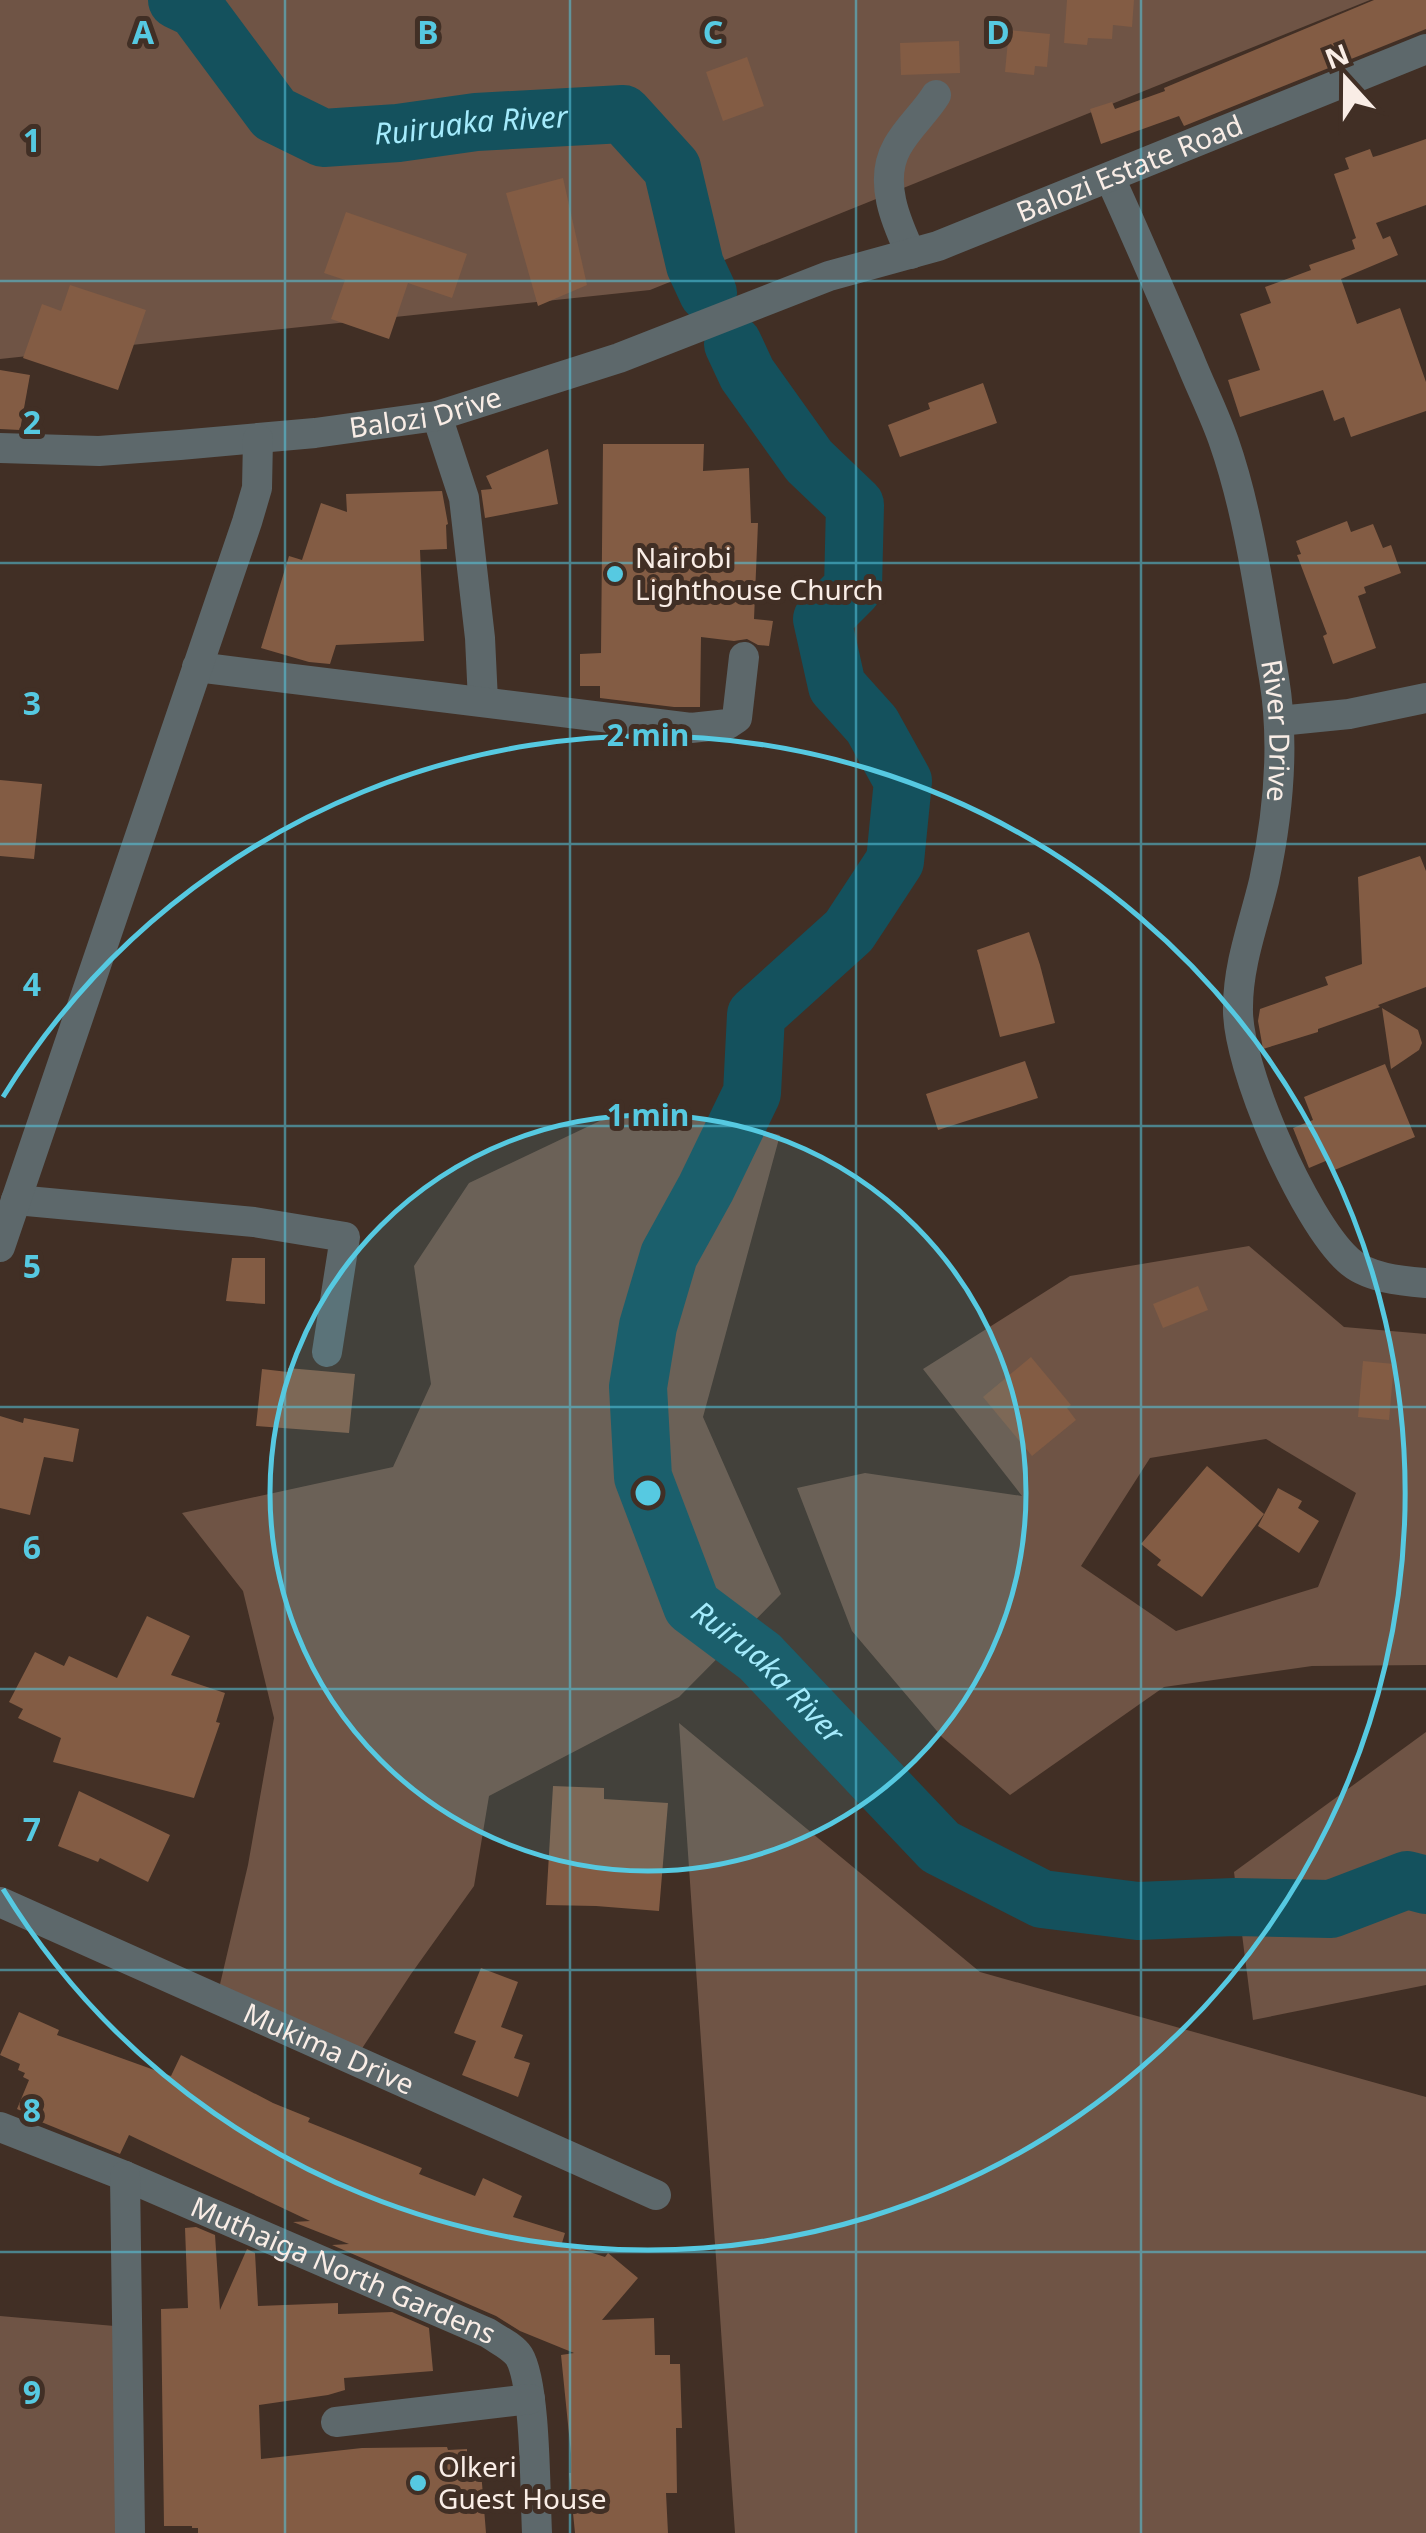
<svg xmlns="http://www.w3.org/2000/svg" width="1426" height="2533" viewBox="0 0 1426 2533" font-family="'Noto Sans',sans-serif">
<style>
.green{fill:#6f5445;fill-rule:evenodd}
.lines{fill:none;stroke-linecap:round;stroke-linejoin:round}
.river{stroke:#14515d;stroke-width:58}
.building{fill:#835c44}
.minor{stroke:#5d686b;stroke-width:30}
.grid{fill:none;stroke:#56c9e1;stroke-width:2.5;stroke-opacity:0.55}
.ring{fill:none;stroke:#56c9e1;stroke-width:5}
.poi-dot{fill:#56c9e1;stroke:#412f25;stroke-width:4}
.labels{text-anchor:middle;stroke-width:10;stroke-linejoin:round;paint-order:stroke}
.street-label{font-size:28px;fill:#f9ede6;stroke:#412f25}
.poi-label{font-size:28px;fill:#f9ede6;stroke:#412f25;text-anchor:start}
.water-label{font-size:30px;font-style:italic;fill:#a4ebfc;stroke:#412f25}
.grid-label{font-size:32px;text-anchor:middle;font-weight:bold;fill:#56c9e1;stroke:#412f25;stroke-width:10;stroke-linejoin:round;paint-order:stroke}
.centre{fill:#56c9e1;stroke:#412f25;stroke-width:5}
.ring-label{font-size:30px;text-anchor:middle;font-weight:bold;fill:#56c9e1;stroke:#412f25;stroke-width:10;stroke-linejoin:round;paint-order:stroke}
</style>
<rect width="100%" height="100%" fill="#412f25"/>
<g class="green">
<polygon points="0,0 1370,0 650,290 0,359"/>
<polygon points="685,1116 780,1135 703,1417 781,1594 679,1697 489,1796 474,1886 411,1974 359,2053 217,1997 248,1865 274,1718 243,1591 182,1513 393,1467 431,1384 414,1266 469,1183 608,1117"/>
<path d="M 1249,1246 L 1344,1327 L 1426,1334 L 1426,1665 L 1312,1666 L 1164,1687 L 1010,1795 L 942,1737 L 852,1631 L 797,1488 L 865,1473 L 1022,1496 L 923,1369 L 1070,1276 ZM 1266,1439 L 1356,1493 L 1318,1587 L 1176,1631 L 1081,1566 L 1150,1458 Z"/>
<polygon points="679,1723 980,1972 1426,2097 1426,2533 735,2533"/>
<polygon points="1426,1732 1426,1985 1253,2020 1234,1872"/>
<polygon points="0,2316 126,2327 128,2533 0,2533"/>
</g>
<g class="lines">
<g class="river">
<path id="s1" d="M 177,0 L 196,9 L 274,114 L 323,138 L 398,133 L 476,122 L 623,114 L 672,168 L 695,265 L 708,293"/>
<path id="s2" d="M 733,344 L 747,374 L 809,461 L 855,505 L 853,588 L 822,619 L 837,686 L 872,725 L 903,781 L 895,861 L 849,931 L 756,1015 L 752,1093 L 706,1188 L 669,1255 L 648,1326 L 638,1387 L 643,1477 L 692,1606 L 760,1657 L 940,1847 L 1042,1899 L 1138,1911 L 1234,1907 L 1331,1909 L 1407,1880 L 1426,1885"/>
</g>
</g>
<g class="building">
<polygon points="1067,0 1134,0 1132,27 1113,25 1112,39 1088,38 1087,45 1064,43"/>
<polygon points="1374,0 1426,0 1426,29 1184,126 1179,116 1101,144 1090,109 1112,102 1115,109 1165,91 1164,88"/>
<polygon points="1009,30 1050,34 1047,67 1035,66 1034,75 1005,72"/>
<polygon points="959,41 960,73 901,75 900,43"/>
<polygon points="747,57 764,106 723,121 706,72"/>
<polygon points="1426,139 1426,205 1376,223 1383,239 1390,236 1398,255 1341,279 1357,324 1400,308 1426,382 1426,411 1351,437 1344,417 1334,421 1323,390 1240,417 1228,380 1260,370 1240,314 1271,303 1265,287 1311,270 1309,265 1355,249 1352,240 1356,238 1334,174 1349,169 1345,158 1370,149 1373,157 1380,155"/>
<polygon points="563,178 587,285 538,306 506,193"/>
<polygon points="346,212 467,254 452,298 408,283 389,339 331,319 345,280 324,273"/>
<polygon points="70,285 146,310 118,390 23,358 42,304 61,311"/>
<polygon points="0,370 30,375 20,430 0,429"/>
<polygon points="983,383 997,423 900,457 888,425 930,409 928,403"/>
<polygon points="603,444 704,444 703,471 749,468 751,523 758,523 754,619 773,621 769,646 758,645 747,639 734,641 701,637 700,707 674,707 600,698 600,686 580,686 580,654 601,653"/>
<polygon points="548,449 558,504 485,518 481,490 492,489 486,476"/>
<polygon points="442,491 448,524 446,525 447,549 420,550 424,641 336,645 330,664 309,662 261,648 289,556 302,560 321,503 347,512 346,494"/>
<polygon points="1347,521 1351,532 1373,524 1383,548 1391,545 1401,573 1364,587 1366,593 1358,596 1376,648 1333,664 1323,636 1327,634 1297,555 1301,554 1296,541"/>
<polygon points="0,780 42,784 34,859 0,856"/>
<polygon points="1420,856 1426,871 1426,987 1378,1005 1380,1007 1318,1029 1318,1032 1263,1049 1258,1021 1260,1009 1328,985 1325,977 1362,964 1358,877"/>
<polygon points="1029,932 1040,965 1055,1023 1000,1037 977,950"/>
<polygon points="1382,1008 1418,1030 1422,1043 1419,1050 1391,1069"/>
<polygon points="1025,1061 1038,1098 938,1130 926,1094"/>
<polygon points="1385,1064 1415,1137 1332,1171 1328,1160 1309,1168 1293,1128 1313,1120 1304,1097"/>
<polygon points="232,1258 265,1258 265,1304 226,1301"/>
<polygon points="1198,1286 1208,1310 1163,1328 1153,1304"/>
<polygon points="1031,1357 1071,1405 1067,1408 1076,1420 1032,1456 983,1397"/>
<polygon points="1363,1361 1394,1364 1389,1420 1358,1417"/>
<polygon points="288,1368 355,1374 349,1433 256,1426 262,1369 288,1372"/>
<polygon points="0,1416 23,1423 24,1418 79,1429 73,1462 44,1457 30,1515 0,1508"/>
<polygon points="1207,1466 1264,1514 1202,1597 1157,1565 1161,1560 1141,1544"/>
<polygon points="1278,1488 1302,1501 1298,1508 1319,1521 1299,1553 1258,1526"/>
<polygon points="147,1616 190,1636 171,1675 225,1693 216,1722 220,1723 194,1798 53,1762 61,1738 18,1718 23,1709 9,1702 35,1652 64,1666 69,1656 117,1678"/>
<polygon points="553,1786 604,1788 604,1799 668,1803 659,1911 596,1906 546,1905"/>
<polygon points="79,1791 170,1835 148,1882 100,1858 98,1862 58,1846"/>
<polygon points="481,1968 518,1982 501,2027 523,2035 514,2058 530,2063 518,2097 462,2075 476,2041 454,2033"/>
<polygon points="19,2012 59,2030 57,2035 171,2076 181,2055 273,2103 310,2118 308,2122 422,2168 419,2174 475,2196 483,2178 522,2196 513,2217 565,2233 562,2243 605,2257 608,2253 638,2278 602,2320 654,2318 655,2355 670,2355 670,2364 680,2364 682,2428 676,2428 677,2493 666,2493 668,2533 575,2533 569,2473 571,2473 571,2454 561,2355 574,2353 520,2331 496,2316 332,2245 349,2244 293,2222 310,2221 129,2135 120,2154 29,2117 30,2115 17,2109 29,2080 23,2077 25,2073 18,2070 20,2064 0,2055"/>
<polygon points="196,2227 215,2235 220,2310 247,2249 255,2253 258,2306 338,2303 338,2314 392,2312 429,2328 433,2371 344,2378 345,2390 328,2395 259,2405 261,2459 362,2448 447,2447 448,2450 467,2449 467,2472 481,2471 486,2533 198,2533 198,2528 192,2528 192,2526 164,2526 161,2309 188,2308 185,2228"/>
</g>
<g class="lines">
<g class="minor">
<path id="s3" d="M 1110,178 C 1137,237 1163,298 1189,358 C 1200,386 1214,413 1224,442 C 1249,513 1261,603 1274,678 C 1285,745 1278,816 1264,881 C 1254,923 1238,964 1238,1007 C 1236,1066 1304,1220 1348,1260 C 1367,1278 1401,1281 1426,1283"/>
<path d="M 911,254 C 896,222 878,181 897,147 C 907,128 925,113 936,95"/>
<polyline points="437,416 464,498 480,638 483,701"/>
<path id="s4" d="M 0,448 L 99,451 L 180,445 L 315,433 L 437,416 L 619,358 L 829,276 L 938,246 L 1426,49"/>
<polyline points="197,667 691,728 728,724 737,718 744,657"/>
<polyline points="1279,721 1349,714 1426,698"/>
<polyline points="16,1200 254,1222 345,1237 327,1352"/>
<polyline points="0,1247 247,522 257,488 258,439"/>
<path id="s5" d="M 0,1902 L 656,2195"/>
<path id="s6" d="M 0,2127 L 125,2176 L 488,2333 C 498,2340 512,2346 519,2356 C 536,2384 535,2495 537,2533"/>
<polyline points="125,2176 130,2533"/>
<polyline points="336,2422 530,2399"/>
</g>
</g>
<path class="grid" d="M 285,0 L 285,2533M 570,0 L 570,2533M 856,0 L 856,2533M 1141,0 L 1141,2533M 0,281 L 1426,281M 0,563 L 1426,563M 0,844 L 1426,844M 0,1126 L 1426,1126M 0,1407 L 1426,1407M 0,1689 L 1426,1689M 0,1970 L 1426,1970M 0,2252 L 1426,2252"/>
<circle cx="648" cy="1493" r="378" fill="#56c9e1" fill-opacity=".12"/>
<g class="ring">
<circle cx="648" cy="1493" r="378"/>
<path d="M3 1097A757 757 0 1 1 3 1889"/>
</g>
<g class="poi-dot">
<circle cx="615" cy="574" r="10"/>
<circle cx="418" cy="2483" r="10"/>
</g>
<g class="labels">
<g class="street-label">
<text dy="10" stroke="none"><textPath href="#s4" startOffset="1175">Balozi Estate Road</textPath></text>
<text dy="10" stroke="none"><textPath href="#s4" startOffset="428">Balozi Drive</textPath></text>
<text dy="10" stroke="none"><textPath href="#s3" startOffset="582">River Drive</textPath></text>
<text dy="10" stroke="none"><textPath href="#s5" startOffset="360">Mukima Drive</textPath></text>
<text dy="10" stroke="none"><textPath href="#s6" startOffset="372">Muthaiga North Gardens</textPath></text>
</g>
<g class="poi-label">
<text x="635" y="568">Nairobi<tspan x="635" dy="32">Lighthouse Church</tspan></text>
<text x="438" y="2477">Olkeri<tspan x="438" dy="32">Guest House</tspan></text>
</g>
<g class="water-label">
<text dy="10" stroke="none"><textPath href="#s1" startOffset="355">Ruiruaka River</textPath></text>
<text dy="10" stroke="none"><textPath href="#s2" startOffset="1530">Ruiruaka River</textPath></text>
</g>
</g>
<g class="grid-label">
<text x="143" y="44">A</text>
<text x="428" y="44">B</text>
<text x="713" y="44">C</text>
<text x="998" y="44">D</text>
<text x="32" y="152">1</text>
<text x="32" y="434">2</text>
<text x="32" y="715">3</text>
<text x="32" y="996">4</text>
<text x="32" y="1278">5</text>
<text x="32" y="1559">6</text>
<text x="32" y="1841">7</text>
<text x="32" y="2122">8</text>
<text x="32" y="2404">9</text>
</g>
<circle cx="648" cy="1493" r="15" class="centre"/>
<g class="ring-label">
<text x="648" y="746">2 min</text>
<text x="648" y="1126">1 min</text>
</g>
<g transform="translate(1346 80) rotate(339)" stroke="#412f25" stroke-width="8" paint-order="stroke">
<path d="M0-8L18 38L0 25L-18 38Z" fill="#f9ede6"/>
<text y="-15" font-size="28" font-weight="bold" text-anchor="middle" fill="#f9ede6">N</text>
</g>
</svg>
